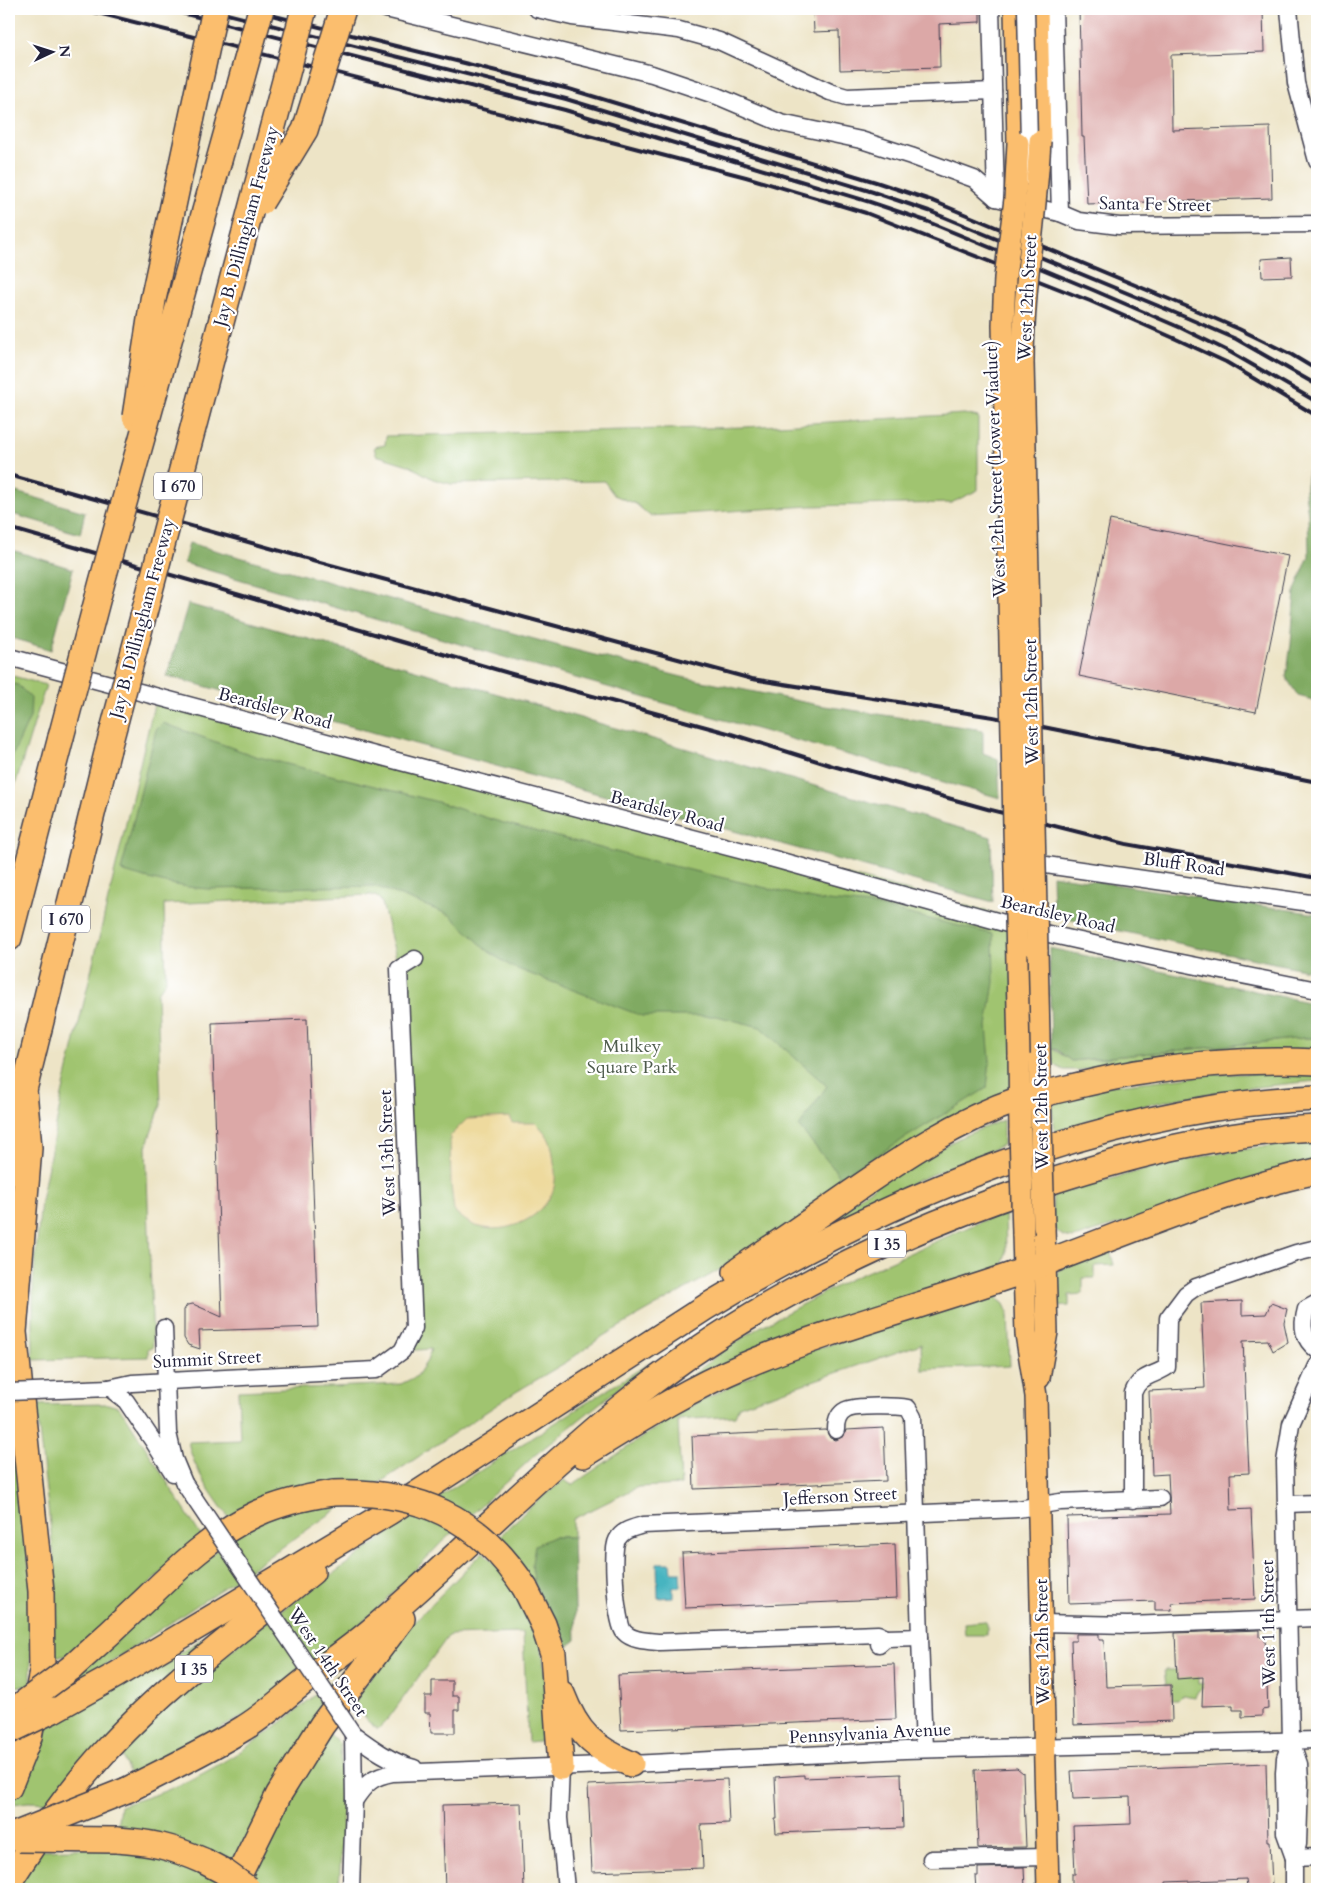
<svg xmlns="http://www.w3.org/2000/svg" width="1326" height="1898" viewBox="0 0 1326 1898" font-family="Cardo,serif">
<style>
.green{fill:#a0c46f;stroke:#617355}
.forest{fill:#80aa62;stroke:#51664e}
.sand{fill:#eeda9e;stroke:#887e6c}
.water{fill:#46b4c0;stroke:#346b7e}
.building{fill:#dca8a7}
.lines{fill:none;stroke-linecap:round;stroke-linejoin:round}
.minor-casing{stroke:#403f50;stroke-width:19}
.major-casing{stroke:#403f50;stroke-width:24}
.highway-casing{stroke:#403f50;stroke-width:28}
.minor{stroke:#fff;stroke-width:16}
.major{stroke:#fbbe6e;stroke-width:21}
.highway{stroke:#fbbe6e;stroke-width:25}
.rail{stroke:#22223b;stroke-width:4}
.minor-bridge-casing{stroke:#403f50;stroke-width:19;stroke-linecap:butt}
.major-bridge-casing{stroke:#403f50;stroke-width:24;stroke-linecap:butt}
.highway-bridge-casing{stroke:#403f50;stroke-width:28;stroke-linecap:butt}
.minor-bridge{stroke:#fff;stroke-width:16}
.major-bridge{stroke:#fbbe6e;stroke-width:21}
.highway-bridge{stroke:#fbbe6e;stroke-width:25}
.labels{text-anchor:middle;stroke-width:4.5;stroke-linejoin:round;paint-order:stroke}
.shield{fill:#fff;stroke:#646476;stroke-width:1}
.shield-label{font-size:16px;font-weight:bold;fill:#22223b}
.street-label{font-size:18px;fill:#22223b;stroke:#fff}
.park-label{font-size:18px;fill:#4e5b4d;stroke:#fff}
</style>
<rect width="100%" height="100%" fill="#fff"/>
<filter id="ink" filterUnits="userSpaceOnUse"><feTurbulence type="fractalNoise" baseFrequency=".02" numOctaves="2"/><feDisplacementMap in="SourceGraphic" scale="10" xChannelSelector="R" yChannelSelector="G"/><feConvolveMatrix kernelMatrix="1 2 1 2 8 2 1 2 1" color-interpolation-filters="sRGB"/></filter>
<filter id="wash" filterUnits="userSpaceOnUse"><feTurbulence type="fractalNoise" baseFrequency=".0096" numOctaves="4" result="noise"/><feDisplacementMap in="SourceGraphic" scale="20" xChannelSelector="R" yChannelSelector="G"/><feGaussianBlur stdDeviation="1.12" result="paint"/><feColorMatrix in="noise" values="0 0 0 0 0 0 0 0 0 0 0 0 0 0 0 0 0 1.4 0 .05"/><feComposite in="paint" operator="in"/></filter>
<g filter="url(#wash)">
<rect width="100%" height="100%" fill="#ede4c6"/>
<g class="green">
<polygon points="964,414 978,417 978,490 951,503 811,506 650,516 636,504 614,495 604,481 451,484 433,479 408,465 376,455 374,447 385,445 386,436 745,427"/>
<polygon points="9,675 46,685 9,805"/>
<path d="M 156,696 L 1017,919 L 1020,1099 L 603,1336 L 568,1361 L 516,1392 L 379,1483 L 229,1518 C 212,1494 194,1471 188,1442 L 240,1440 L 238,1391 L 401,1384 L 417,1376 L 427,1361 L 431,1349 L 402,1351 L 414,1328 L 399,969 L 382,903 L 379,898 L 372,895 L 164,904 L 166,981 L 157,993 L 161,1105 L 146,1147 L 153,1348 L 148,1348 L 148,1357 L 33,1360 L 33,1284 L 41,1201 L 62,1095 Z"/>
<polygon points="1305,1038 1317,1038 1317,1054 1197,1055 1081,1070 1064,1070 1054,1065 1051,1048 1072,1061"/>
<path d="M 1317,1073 L 1317,1081 C 1250,1087 1183,1095 1117,1112 C 1096,1117 1076,1125 1055,1132 L 1052,1107 L 1057,1102 L 1106,1086 L 1218,1074 Z"/>
<polygon points="1003,1120 1003,1145 916,1181 788,1247 895,1172 963,1136"/>
<path d="M 1297,1142 L 1317,1142 L 1317,1162 L 1074,1238 C 1047,1236 1053,1216 1053,1195 L 1143,1170 L 1213,1154 Z"/>
<polygon points="1005,1211 1006,1254 1002,1266 684,1382 725,1349 760,1327 846,1281"/>
<polygon points="1109,1247 1114,1265 1095,1266 1095,1278 1083,1278 1083,1294 1069,1295 1069,1306 1055,1307 1056,1279 1059,1270"/>
<polygon points="993,1292 998,1293 998,1299 1004,1304 1008,1313 1010,1366 922,1370 921,1344 739,1406 735,1416 678,1420 681,1485 638,1487 573,1519 573,1537 553,1537 534,1583 498,1538 531,1506 564,1480 572,1485 681,1411 755,1374 757,1368"/>
<polygon points="654,1360 535,1455 442,1542 380,1606 336,1646 252,1712 130,1775 122,1756 107,1766 126,1740 258,1628 439,1497"/>
<polygon points="9,1402 10,1402 31,1584 31,1686 9,1687"/>
<polygon points="108,1404 118,1407 125,1415 201,1536 71,1656 53,1656 52,1590 57,1584 36,1405"/>
<path d="M 346,1503 C 256,1565 167,1628 74,1684 L 75,1677 L 236,1532 L 293,1505 Z"/>
<path d="M 483,1552 L 505,1574 L 540,1633 L 553,1738 L 543,1738 L 540,1741 L 528,1742 L 523,1633 L 449,1635 L 388,1719 L 378,1729 C 367,1723 357,1710 355,1698 L 407,1629 Z"/>
<polygon points="985,1621 987,1624 987,1635 965,1635 964,1623"/>
<polygon points="222,1627 227,1634 53,1803 28,1802 13,1804 39,1731 156,1667"/>
<path d="M 386,1631 L 235,1865 L 145,1831 L 117,1827 L 120,1806 C 136,1800 154,1796 170,1789 C 255,1753 320,1692 386,1631 Z"/>
<polygon points="1164,1670 1177,1670 1198,1677 1198,1684 1203,1683 1204,1687 1198,1691 1195,1697 1183,1695 1178,1700 1171,1700 1171,1685 1166,1685"/>
<polygon points="328,1732 340,1744 341,1770 345,1770 339,1889 265,1889 248,1875"/>
<polygon points="136,1847 222,1880 218,1889 14,1889 40,1850"/>
</g>
<g class="forest">
<polygon points="1313,466 1317,466 1317,701 1298,696 1286,677 1291,644 1295,590 1309,556 1308,514 1305,492 1308,470"/>
<polygon points="9,490 85,512 80,534 9,513"/>
<polygon points="189,543 563,647 682,677 818,705 983,730 983,753 998,759 1000,798 558,673 184,563"/>
<polygon points="9,549 73,569 51,650 9,637"/>
<polygon points="188,604 991,837 993,902 167,676"/>
<polygon points="9,683 18,685 31,698 30,717 11,759 9,777"/>
<path d="M 163,723 L 255,756 L 438,802 L 500,822 L 639,858 L 817,900 L 871,905 L 993,934 L 994,982 L 987,1026 L 990,1061 L 987,1088 L 841,1177 L 799,1127 L 827,1086 L 760,1027 L 717,1016 L 642,1016 L 512,967 L 488,951 L 450,915 L 375,886 L 208,889 C 178,887 150,880 121,871 L 156,730 Z"/>
<polygon points="1052,875 1317,914 1317,972 1096,926 1064,917 1053,908"/>
<polygon points="1049,948 1317,1004 1317,1038 1305,1038 1071,1061 1057,1050 1051,1048"/>
<polygon points="553,1537 573,1537 576,1640 563,1650 534,1583 532,1563 535,1545"/>
</g>
<path class="sand" d="M 510,1117 L 513,1123 L 536,1123 C 550,1137 552,1143 554,1163 C 556,1174 556,1188 550,1197 C 538,1220 505,1234 480,1227 C 470,1225 462,1218 454,1211 L 451,1185 L 450,1136 L 467,1119 Z"/>
<polygon class="water" points="657,1563 671,1563 672,1572 680,1572 681,1587 673,1587 673,1597 658,1598"/>
<g id="blocks">
<g class="building">
<polygon points="813,9 980,9 980,22 939,24 940,67 840,70 839,31 814,32"/>
<polygon points="1079,9 1263,9 1264,52 1171,55 1172,130 1270,127 1272,198 1087,204 1084,137 1082,137"/>
<polygon points="1291,257 1292,276 1262,277 1261,259"/>
<polygon points="1110,520 1288,556 1256,712 1079,676"/>
<polygon points="307,1019 318,1327 199,1331 200,1349 188,1345 184,1338 184,1310 187,1305 193,1304 222,1317 212,1023"/>
<polygon points="1242,1301 1242,1315 1266,1314 1271,1303 1287,1309 1284,1323 1288,1342 1273,1351 1268,1340 1243,1341 1249,1473 1230,1474 1231,1510 1251,1509 1255,1599 1171,1603 1172,1610 1155,1610 1155,1601 1069,1604 1067,1517 1170,1514 1168,1474 1152,1475 1149,1391 1205,1388 1201,1303"/>
<polygon points="884,1428 886,1481 694,1489 692,1436 826,1430 830,1438 836,1440 844,1436 846,1430"/>
<polygon points="895,1544 897,1598 859,1600 859,1601 685,1608 682,1553"/>
<polygon points="1260,1630 1260,1637 1265,1637 1268,1709 1262,1710 1262,1716 1242,1717 1242,1710 1233,1710 1233,1705 1202,1706 1203,1677 1177,1679 1175,1633"/>
<polygon points="1076,1634 1099,1634 1099,1640 1104,1640 1106,1687 1171,1685 1172,1721 1074,1725 1071,1641 1076,1641"/>
<polygon points="894,1664 896,1719 621,1730 618,1675"/>
<polygon points="432,1681 452,1681 452,1696 459,1696 459,1710 455,1710 455,1733 431,1733 430,1713 425,1713 425,1696 432,1696"/>
<polygon points="1266,1763 1268,1841 1270,1841 1272,1886 1247,1887 1246,1879 1166,1882 1166,1889 1072,1889 1072,1874 1075,1874 1073,1826 1131,1824 1130,1797 1073,1799 1071,1771"/>
<polygon points="1017,1768 1023,1773 1026,1847 978,1848 975,1770"/>
<polygon points="901,1774 903,1828 776,1833 775,1819 777,1819 775,1777 804,1775 804,1778"/>
<polygon points="727,1779 729,1823 701,1824 703,1868 592,1872 588,1785"/>
<polygon points="521,1803 524,1889 445,1889 442,1805"/>
<polygon points="1024,1867 1025,1889 976,1889 975,1876 978,1876 978,1868"/>
</g>
</g>
</g>
<g filter="url(#ink)">
<use href="#blocks" fill-opacity="0" stroke="#403f50" stroke-width="1"/>
<g class="lines">
<defs>
<g id="minor">
<polyline points="386,9 652,74 717,96 781,123 861,140 911,156 974,179 996,198 1060,213 1079,221 1119,226 1317,224"/>
<polyline points="537,9 572,17 679,30 719,41 830,92 847,97 993,91"/>
<polyline points="991,9 996,198"/>
<polyline points="1054,9 1060,213"/>
<polyline points="1289,9 1296,83 1317,161"/>
<polyline points="9,657 401,762 774,859 1022,928 1152,957 1317,990"/>
<polyline points="1046,865 1317,904"/>
<path d="M 1317,1303 L 1306,1309 C 1301,1327 1303,1339 1317,1350"/>
<polyline points="164,1328 168,1433 174,1459 184,1483"/>
<polyline points="109,1388 132,1383 376,1370 402,1351 414,1328 399,969 415,959"/>
<polyline points="109,1388 126,1401 153,1441 173,1473"/>
<path d="M 836,1430 C 836,1422 838,1414 846,1410 C 855,1405 898,1406 908,1408 L 913,1417 L 920,1637 L 886,1638 L 879,1644"/>
<path d="M 1133,1500 L 1133,1393 C 1139,1375 1154,1376 1167,1367 L 1168,1318 L 1186,1294 L 1196,1287 L 1296,1253 L 1317,1248"/>
<polyline points="1286,1504 1317,1503"/>
<polyline points="1042,1623 1128,1625 1317,1618"/>
<polyline points="920,1637 924,1749"/>
<path d="M 886,1638 L 878,1634 L 660,1642 C 648,1641 632,1641 624,1632 C 616,1623 611,1551 617,1540 C 622,1530 633,1528 643,1525 L 1018,1509 L 1060,1502 L 1160,1498"/>
<path d="M 353,1734 C 372,1748 391,1762 414,1768"/>
<polyline points="1291,1741 1285,1758 1284,1773 1285,1833 1294,1858"/>
<polyline points="561,1767 559,1818 566,1889"/>
<path d="M 354,1801 C 366,1783 372,1777 393,1773 L 631,1764 L 905,1750 L 1317,1740"/>
<polyline points="1294,1858 1317,1857"/>
<polyline points="931,1859 1048,1857"/>
<polyline points="351,1889 354,1801 353,1734"/>
<polyline points="1294,1889 1294,1858 1298,1844 1300,1782 1299,1764 1291,1741 1285,1462 1291,1424 1317,1366"/>
</g>
<g id="major">
<polyline points="1015,9 1018,143"/>
<polyline points="1037,9 1040,141"/>
<polyline points="1037,950 1041,1126"/>
<polyline points="1019,1055 1020,1131"/>
<polyline points="1023,1234 1026,1334 1036,1396 1048,1889"/>
<polyline points="1039,1378 1047,1332 1044,1227"/>
</g>
<g id="highway">
<polyline points="9,938 61,737"/>
<polyline points="9,1172 24,1090 108,749"/>
<path d="M 736,1272 C 773,1246 811,1221 848,1195 C 903,1157 956,1121 1020,1099 C 1058,1091 1096,1080 1135,1073 C 1196,1063 1256,1059 1317,1062"/>
<path d="M 583,1455 C 635,1423 686,1390 743,1366 C 828,1330 918,1307 1006,1277 C 1110,1241 1209,1194 1317,1171"/>
<polyline points="525,1588 543,1624 553,1654 561,1767"/>
<path d="M 71,1668 C 97,1645 122,1622 147,1598 C 180,1566 213,1534 256,1514 C 280,1503 306,1497 333,1493"/>
<path d="M 562,1694 C 577,1733 593,1748 631,1764"/>
<path d="M 53,1710 L 116,1675 L 389,1512 L 706,1307 C 887,1198 1102,1106 1317,1098"/>
<polyline points="9,1787 29,1737 42,1672 41,1591 14,1332 29,1148 24,1090"/>
<path d="M 127,1790 C 166,1770 207,1751 244,1728 C 266,1715 285,1696 305,1681 C 327,1664 351,1648 372,1630 C 457,1558 535,1477 621,1407 C 743,1307 883,1238 1031,1188 C 1124,1157 1219,1132 1317,1128"/>
<path d="M 116,1840 C 151,1842 172,1847 204,1861"/>
<path d="M 9,1882 C 39,1835 70,1789 108,1748 C 169,1682 243,1628 312,1572"/>
<polyline points="232,1889 279,1794 322,1725 402,1619"/>
</g>
</defs>
<use href="#minor" class="minor-casing"/>
<use href="#major" class="major-casing"/>
<use href="#highway" class="highway-casing"/>
<use href="#minor" class="minor"/>
<use href="#major" class="major"/>
<use href="#highway" class="highway"/>
<g class="rail">
<polyline points="82,9 558,128 746,177 866,213 1090,301 1176,339 1226,362 1317,416"/>
<polyline points="166,9 565,110 870,202 926,221 1093,290 1181,328 1230,352 1317,402"/>
<polyline points="207,9 566,99 873,192 929,211 1185,317 1236,339 1317,385"/>
<polyline points="247,9 569,89 876,182 933,201 1188,307 1239,329 1292,355 1317,370"/>
<polyline points="9,475 316,561 752,679 993,717 1317,782"/>
<polyline points="9,528 512,674 728,733 833,766 991,810 1126,844 1317,878"/>
</g>
<defs>
<g id="minor-bridge">
<polyline points="1026,9 1029,143 1026,176"/>
<polyline points="9,1392 109,1388"/>
<polyline points="184,1483 353,1734"/>
</g>
<g id="major-bridge">
<polyline points="1018,143 1015,199 1005,278 1003,325 1019,1055"/>
<path d="M 1037,950 L 1023,363 C 1023,289 1036,216 1040,141"/>
<polyline points="1041,1126 1044,1227"/>
<polyline points="1020,1131 1023,1234"/>
</g>
<g id="highway-bridge">
<polyline points="261,202 305,130 343,9"/>
<polyline points="135,417 153,300 215,9"/>
<polyline points="61,737 102,582 261,9"/>
<polyline points="108,749 304,9"/>
<path d="M 333,1493 C 416,1490 479,1516 525,1588"/>
<polyline points="9,1714 71,1668"/>
<polyline points="9,1731 53,1710"/>
<polyline points="9,1837 127,1790"/>
<polyline points="19,1839 116,1840"/>
<polyline points="204,1861 223,1871 248,1889"/>
</g>
</defs>
<use href="#minor-bridge" class="minor-bridge-casing"/>
<use href="#major-bridge" class="major-bridge-casing"/>
<use href="#highway-bridge" class="highway-bridge-casing"/>
<use href="#minor-bridge" class="minor-bridge"/>
<use href="#major-bridge" class="major-bridge"/>
<use href="#highway-bridge" class="highway-bridge"/>
</g>
</g>
<g class="labels">
<g class="shield">
<rect x="154" y="472.5" width="48" height="27" rx="4"/>
<rect x="42" y="905.5" width="48" height="27" rx="4"/>
<rect x="868" y="1230.5" width="38" height="27" rx="4"/>
<rect x="175" y="1655.5" width="38" height="27" rx="4"/>
</g>
<g class="shield-label">
<text x="178" y="492">I 670</text>
<text x="66" y="925">I 670</text>
<text x="887" y="1250">I 35</text>
<text x="194" y="1675">I 35</text>
</g>
<g class="street-label">
<text transform="translate(1155 204) rotate(1)" y="6">Santa Fe Street</text>
<text transform="translate(246 226) rotate(-75)" y="6">Jay B. Dillingham Freeway</text>
<text transform="translate(1027 298) rotate(-87)" y="6">West 12th Street</text>
<text transform="translate(995 469) rotate(-92)" y="6">West 12th Street (Lower Viaduct)</text>
<text transform="translate(142 618) rotate(-75)" y="6">Jay B. Dillingham Freeway</text>
<text transform="translate(1031 702) rotate(-91)" y="6">West 12th Street</text>
<text transform="translate(275 708) rotate(15)" y="6">Beardsley Road</text>
<text transform="translate(667 811) rotate(15)" y="6">Beardsley Road</text>
<text transform="translate(1184 864) rotate(8)" y="6">Bluff Road</text>
<text transform="translate(1058 914) rotate(13)" y="6">Beardsley Road</text>
<text transform="translate(1041 1107) rotate(-91)" y="6">West 12th Street</text>
<text transform="translate(387 1153) rotate(-92)" y="6">West 13th Street</text>
<text transform="translate(207 1359) rotate(-3)" y="6">Summit Street</text>
<text transform="translate(840 1496) rotate(-3)" y="6">Jefferson Street</text>
<text transform="translate(1268 1623) rotate(-91)" y="6">West 11th Street</text>
<text transform="translate(1042 1642) rotate(-91)" y="6">West 12th Street</text>
<text transform="translate(328 1662) rotate(56)" y="6">West 14th Street</text>
<text transform="translate(870 1733) rotate(-3)" y="6">Pennsylvania Avenue</text>
</g>
<g class="park-label">
<text x="632" y="1052">Mulkey<tspan x="632" dy="21">Square Park</tspan></text>
</g>
</g>
<rect width="1326" height="1898" fill="none" stroke="#fff" stroke-width="30"/>
<g transform="translate(52 52) rotate(86)" stroke="#ffffff" stroke-width="4" paint-order="stroke">
<path d="M0-4L9 19L0 12L-9 19Z" fill="#22223b"/>
<text y="-8" font-size="14" font-weight="bold" text-anchor="middle" fill="#22223b">N</text>
</g>
</svg>
